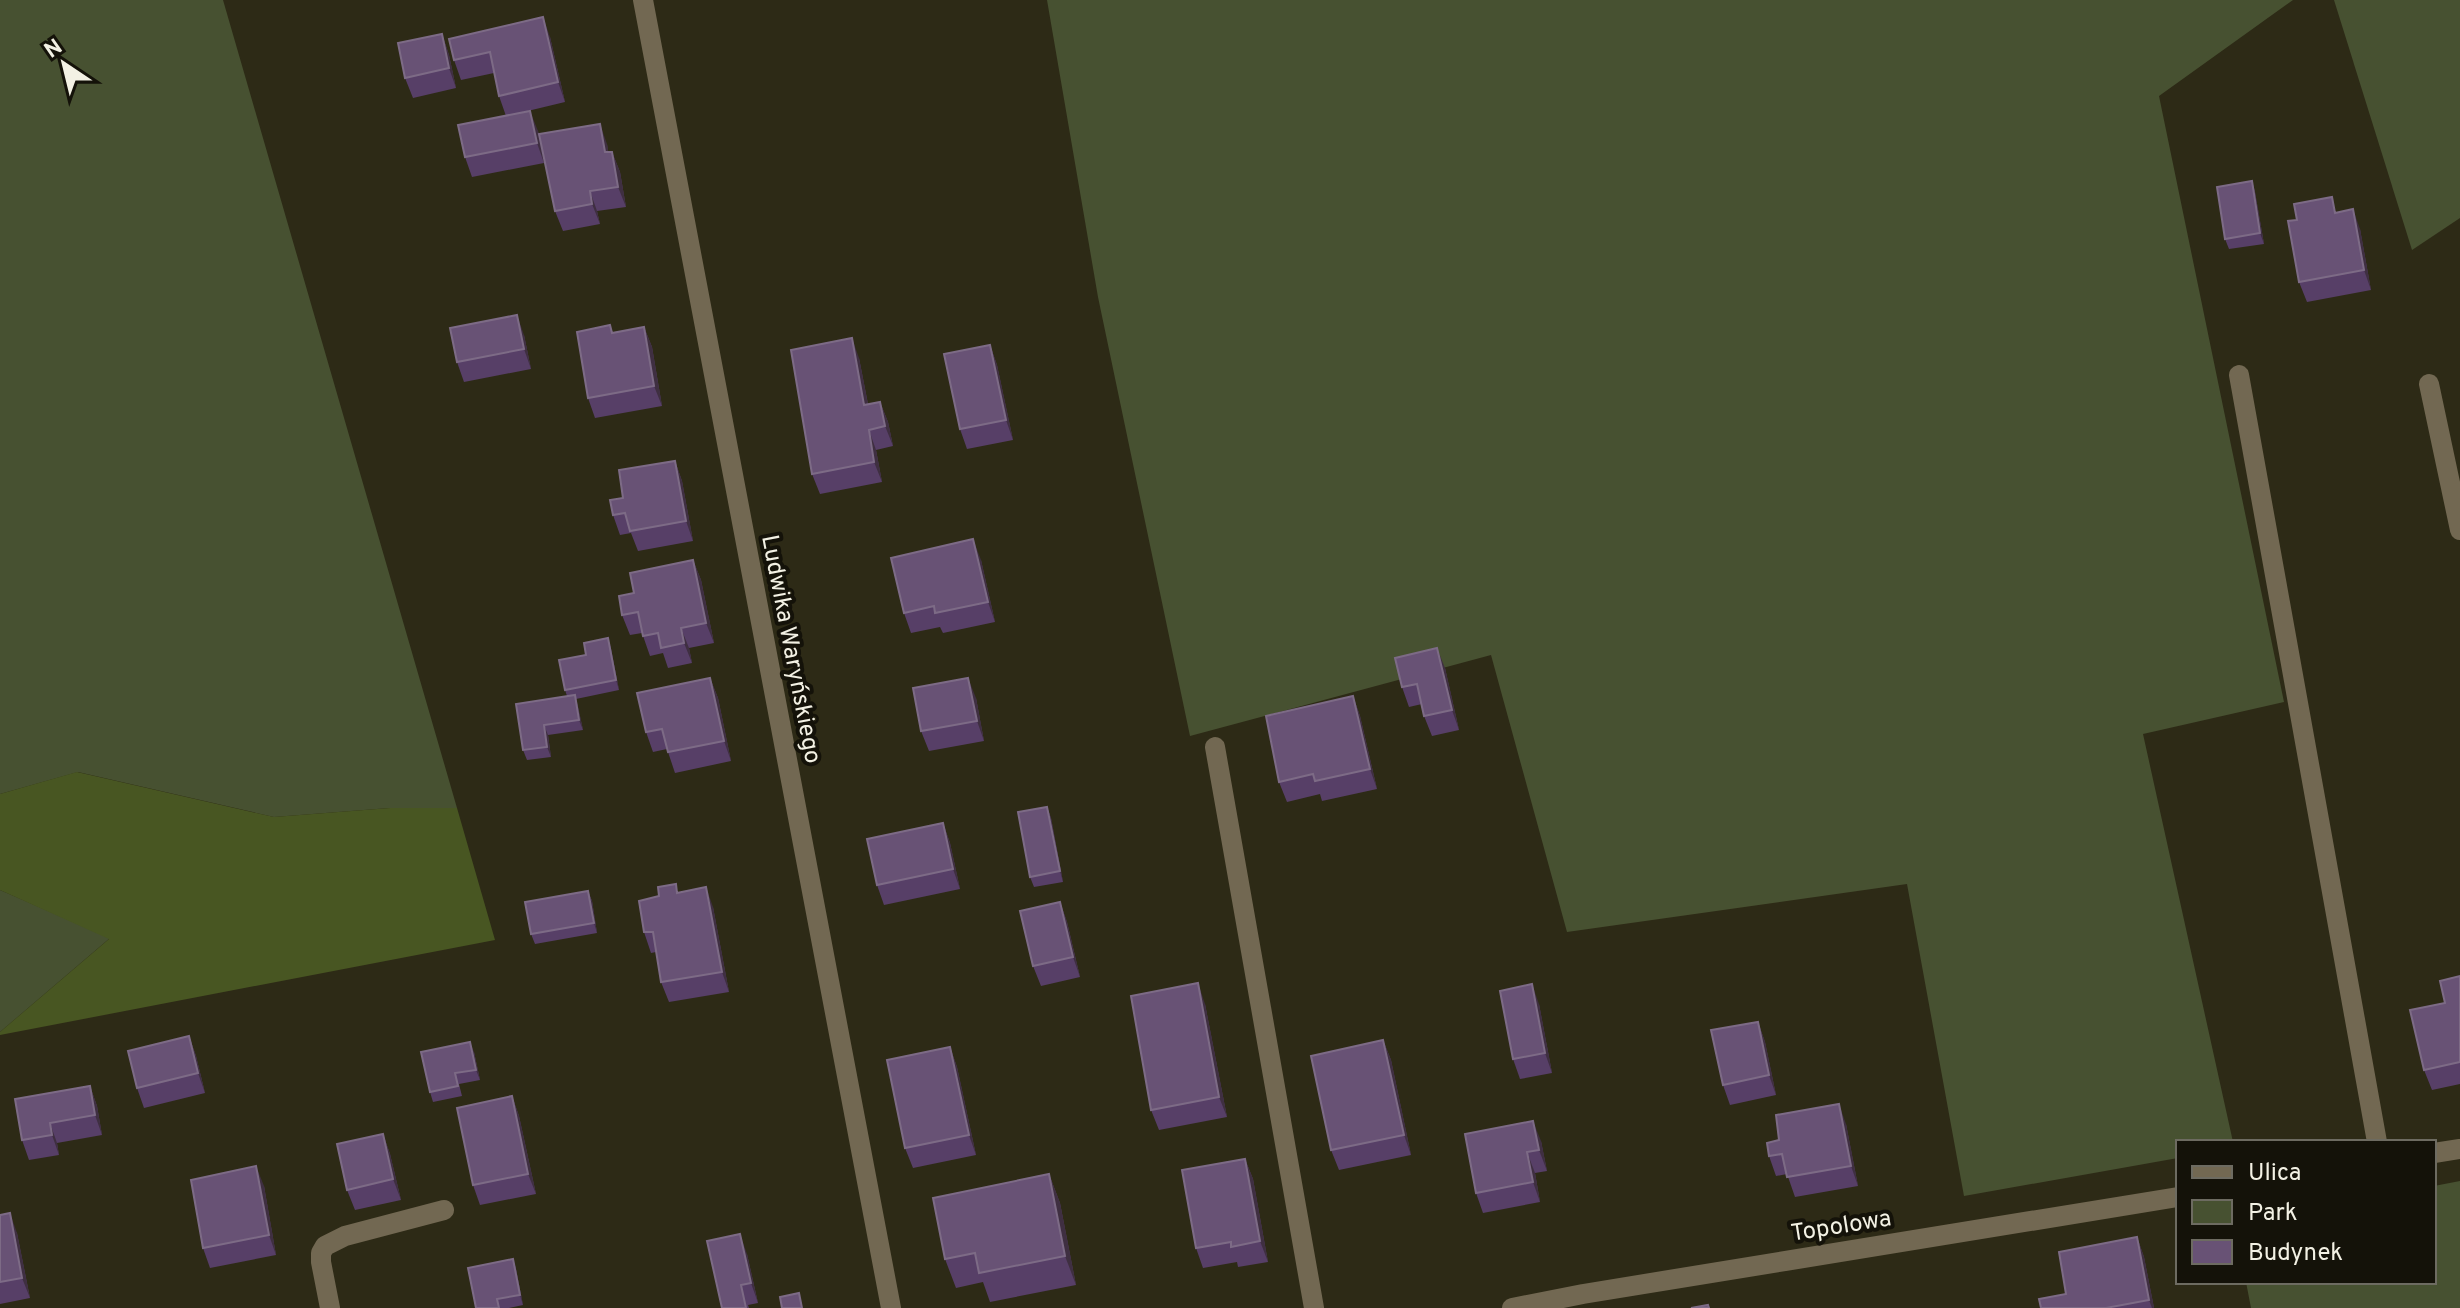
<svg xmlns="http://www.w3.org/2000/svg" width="2460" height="1308" viewBox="0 0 2460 1308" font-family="Overpass,sans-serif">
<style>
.green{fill:#475131}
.forest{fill:#485622}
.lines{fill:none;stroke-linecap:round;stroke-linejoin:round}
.lane{stroke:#726852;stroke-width:20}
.street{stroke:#726852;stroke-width:20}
.wall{fill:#573f67}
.shaded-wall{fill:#3f2f41}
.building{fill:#685275;stroke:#7d6b86;stroke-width:2}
.labels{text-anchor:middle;stroke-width:8;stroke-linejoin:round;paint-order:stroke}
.street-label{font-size:24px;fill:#f3f1e4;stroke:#141209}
</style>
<rect width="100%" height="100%" fill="#2d2a16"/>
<g class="green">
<polygon points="0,0 223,0 457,808 390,808 274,817 78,772 0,794"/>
<polygon points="1047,0 2293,0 2159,96 2284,702 2143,734 2233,1142 2178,1142 2178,1158 1964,1196 1907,884 1567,932 1491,655 1190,736 1098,297"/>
<polygon points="2334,0 2460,0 2460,218 2412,250"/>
<polygon points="0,890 110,938 0,1032"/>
<polygon points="2460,1181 2460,1308 2251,1308 2246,1282 2434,1282 2434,1186"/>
</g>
<polygon class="forest" points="77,772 274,817 390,808 457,808 495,940 0,1035 0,1032 109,939 0,890 0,794"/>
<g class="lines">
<g class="lane">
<polyline points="2239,375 2377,1142"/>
<polyline points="2429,384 2460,530"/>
<polyline points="1215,747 1314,1308"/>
</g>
<g class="street">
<polyline points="643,0 891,1308"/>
<polyline points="2434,1153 2460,1149"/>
<polyline points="330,1308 321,1262 321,1253 325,1246 345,1236 444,1210"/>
<polyline points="1512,1308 1583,1294 2178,1197"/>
</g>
</g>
<g class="wall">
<polygon points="442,34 449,55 456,88 413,98 405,78"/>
<polygon points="550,37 565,102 511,115 538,131 544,163 472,177 465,157 506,116 499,96 494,73 461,80 454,60"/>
<polygon points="607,144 608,152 612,152 620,172 626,207 597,211 600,224 563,231 555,211"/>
<polygon points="2252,181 2255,192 2264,244 2229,249 2225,239"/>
<polygon points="2337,212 2360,229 2371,290 2307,302 2299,282"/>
<polygon points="644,327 652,347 662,406 595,418 588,398 613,333"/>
<polygon points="524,335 531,369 464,382 457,362"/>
<polygon points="990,345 997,365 1013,440 967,449 960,429"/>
<polygon points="859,358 868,404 880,402 888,422 893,446 876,450 882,482 820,494 812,474"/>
<polygon points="675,461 682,481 693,541 638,551 631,533 620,535 613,515 623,498"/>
<polygon points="693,560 701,580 714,643 689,648 692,663 668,668 663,653 650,656 642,633 630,635 622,615 634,593"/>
<polygon points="981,560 995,622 943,633 940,627 911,633 904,613"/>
<polygon points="608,638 611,649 619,690 576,699 583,730 548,735 551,757 527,760 523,750 567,696 565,690 586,655"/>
<polygon points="1445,668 1459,730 1432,736 1424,716 1422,704 1409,707 1402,687"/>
<polygon points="710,678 718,698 731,761 675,773 667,749 653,752 646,732"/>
<polygon points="1353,696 1360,716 1377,789 1322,801 1320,794 1287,802 1279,782"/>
<polygon points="976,698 984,741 929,751 921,731"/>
<polygon points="1047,807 1051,818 1063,882 1034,887 1030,877"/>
<polygon points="943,823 950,843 960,889 884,905 877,885"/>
<polygon points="588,891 592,901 597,933 535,944 531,934"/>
<polygon points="679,893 713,907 729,992 669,1002 661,982 656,952 651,953 644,932"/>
<polygon points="1060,902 1067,922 1080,977 1041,986 1033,966"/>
<polygon points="2460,976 2460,1084 2432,1090 2424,1070"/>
<polygon points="1205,1004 1227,1117 1159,1130 1151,1110"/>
<polygon points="1539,1004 1552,1073 1520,1079 1513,1059"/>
<polygon points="1758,1022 1765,1042 1776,1095 1730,1105 1723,1085"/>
<polygon points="189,1036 196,1056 205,1093 144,1108 137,1088"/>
<polygon points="1383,1040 1391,1060 1411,1155 1339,1170 1331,1150"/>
<polygon points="950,1047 957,1067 976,1155 913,1168 905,1148"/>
<polygon points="474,1052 480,1080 459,1084 462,1096 433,1102 430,1092"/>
<polygon points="90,1086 97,1106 102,1135 57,1143 59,1155 29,1160 22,1140"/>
<polygon points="512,1096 519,1116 536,1194 480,1205 473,1185"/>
<polygon points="1846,1124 1858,1186 1795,1197 1787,1174 1776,1176 1769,1156"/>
<polygon points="383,1134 390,1154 401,1200 355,1210 347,1190"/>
<polygon points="1541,1141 1547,1171 1535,1173 1540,1202 1483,1213 1476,1193"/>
<polygon points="1245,1159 1253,1179 1268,1262 1238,1267 1237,1262 1203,1268 1196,1248"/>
<polygon points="1049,1174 1060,1203 1076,1285 990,1302 983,1282 956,1288 945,1259"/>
<polygon points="264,1186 276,1255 210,1268 203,1248"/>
<polygon points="0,1215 17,1233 30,1298 0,1304"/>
<polygon points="2137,1237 2144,1257 2154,1308 2041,1308 2066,1294"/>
<polygon points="747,1254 758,1303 748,1305 749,1308 722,1308"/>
<polygon points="513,1259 516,1269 523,1305 509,1308 476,1308"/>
</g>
<g class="shaded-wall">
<polygon points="543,17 550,37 565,102 558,82"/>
<polygon points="442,34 449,55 456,88 449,68"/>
<polygon points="530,111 538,131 544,163 537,143"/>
<polygon points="600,124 607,144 612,173 605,152"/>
<polygon points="612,152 620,172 626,207 618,187"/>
<polygon points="2252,181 2255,192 2264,244 2260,233"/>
<polygon points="590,191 597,211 600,224 592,204"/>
<polygon points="2353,209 2360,229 2371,290 2364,270"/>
<polygon points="517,315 524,335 531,369 524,349"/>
<polygon points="644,327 652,347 662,406 654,386"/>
<polygon points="852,338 859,358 872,425 864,405"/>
<polygon points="990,345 997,365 1013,440 1006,420"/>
<polygon points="880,402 888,422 893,446 885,426"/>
<polygon points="869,430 876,450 882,482 874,462"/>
<polygon points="675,461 682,481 693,541 686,521"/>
<polygon points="973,539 981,560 995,622 988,602"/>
<polygon points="693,560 701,580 714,643 706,623"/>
<polygon points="681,628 689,648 692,663 684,643"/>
<polygon points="608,638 611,649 619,690 616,680"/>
<polygon points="1437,648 1445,668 1459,730 1452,710"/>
<polygon points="710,678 718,698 731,761 724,741"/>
<polygon points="968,678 976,698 984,741 977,721"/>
<polygon points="575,695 578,706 583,730 579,720"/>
<polygon points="1353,696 1360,716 1377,789 1370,769"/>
<polygon points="544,725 548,735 551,757 547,747"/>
<polygon points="1047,807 1051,818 1063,882 1060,871"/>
<polygon points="943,823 950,843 960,889 953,869"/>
<polygon points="706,887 713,907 729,992 722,972"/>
<polygon points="588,891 592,901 597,933 594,923"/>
<polygon points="1060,902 1067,922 1080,977 1073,957"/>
<polygon points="1198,983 1205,1004 1227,1117 1219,1097"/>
<polygon points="1532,984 1539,1004 1552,1073 1545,1053"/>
<polygon points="1758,1022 1765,1042 1776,1095 1769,1075"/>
<polygon points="189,1036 196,1056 205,1093 198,1073"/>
<polygon points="1383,1040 1391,1060 1411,1155 1404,1135"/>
<polygon points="470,1042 474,1052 480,1080 476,1070"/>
<polygon points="950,1047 957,1067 976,1155 969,1135"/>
<polygon points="90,1086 97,1106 102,1135 95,1115"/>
<polygon points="512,1096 519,1116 536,1194 528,1174"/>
<polygon points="1839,1104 1846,1124 1858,1186 1851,1166"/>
<polygon points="1533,1121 1541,1141 1547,1171 1539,1150"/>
<polygon points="50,1123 57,1143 59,1155 52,1135"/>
<polygon points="383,1134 390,1154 401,1200 393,1179"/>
<polygon points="1527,1152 1535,1173 1540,1202 1533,1182"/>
<polygon points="1245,1159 1253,1179 1268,1262 1260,1241"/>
<polygon points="256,1166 264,1186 276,1255 269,1235"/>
<polygon points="1049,1174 1060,1203 1076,1285 1065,1256"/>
<polygon points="10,1213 17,1233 30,1298 22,1278"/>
<polygon points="740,1234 747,1254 758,1303 751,1283"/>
<polygon points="2137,1237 2144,1257 2154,1308 2152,1308 2149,1300"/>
<polygon points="513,1259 516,1269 523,1305 520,1295"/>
</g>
<g class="building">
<polygon points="543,17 558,82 499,96 490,52 454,60 449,39"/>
<polygon points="442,34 449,68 405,78 398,43"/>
<polygon points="530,111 537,143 465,157 458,125"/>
<polygon points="600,124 605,152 612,152 618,187 590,191 592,204 555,211 539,134"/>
<polygon points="2252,181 2260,233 2225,239 2217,187"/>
<polygon points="2332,197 2335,213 2353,209 2364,270 2299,282 2288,221 2297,220 2294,204"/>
<polygon points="517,315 524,349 457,362 450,328"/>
<polygon points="610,325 612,333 644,327 654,386 588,398 577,332"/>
<polygon points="852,338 864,405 880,402 885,426 869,430 874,462 812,474 791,350"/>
<polygon points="990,345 1006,420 960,429 944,354"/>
<polygon points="675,461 686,521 630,531 625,513 613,515 610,500 623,498 619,470"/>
<polygon points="973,539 988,602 935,613 934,606 904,613 891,558"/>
<polygon points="693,560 706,623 681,628 684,643 661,648 658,633 643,636 638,612 622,615 619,596 634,593 630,573"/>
<polygon points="608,638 616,680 565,690 559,660 586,655 584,643"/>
<polygon points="1437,648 1452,710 1424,716 1417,684 1402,687 1395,658"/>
<polygon points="710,678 724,741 668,752 662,729 646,732 637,693"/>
<polygon points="968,678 977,721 921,731 913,688"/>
<polygon points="575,695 579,720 544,725 547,747 523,750 516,704"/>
<polygon points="1353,696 1370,769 1315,781 1313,774 1279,782 1266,716"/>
<polygon points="1047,807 1060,871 1030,877 1018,812"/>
<polygon points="943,823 953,869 877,885 867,839"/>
<polygon points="676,884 677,893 706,887 722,972 661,982 653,932 644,932 639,901 659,896 658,887"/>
<polygon points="588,891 594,923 531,934 525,902"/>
<polygon points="1060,902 1073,957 1033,966 1020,911"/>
<polygon points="2460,976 2460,1062 2424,1070 2410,1010 2445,1003 2440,981"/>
<polygon points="1198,983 1219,1097 1151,1110 1131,996"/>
<polygon points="1532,984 1545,1053 1513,1059 1500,991"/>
<polygon points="1758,1022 1769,1075 1723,1085 1711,1030"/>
<polygon points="189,1036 198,1073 137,1088 128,1051"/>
<polygon points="1383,1040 1404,1135 1331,1150 1311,1056"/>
<polygon points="470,1042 476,1070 455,1073 458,1086 430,1092 421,1052"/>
<polygon points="950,1047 969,1135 905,1148 887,1060"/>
<polygon points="90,1086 95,1115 50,1123 52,1135 22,1140 15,1099"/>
<polygon points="512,1096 528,1174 473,1185 457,1108"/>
<polygon points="1839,1104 1851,1166 1787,1177 1782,1154 1769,1156 1767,1143 1779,1140 1776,1115"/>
<polygon points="1533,1121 1539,1150 1527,1152 1533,1182 1476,1193 1465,1134"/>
<polygon points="383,1134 393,1179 347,1190 337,1144"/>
<polygon points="1245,1159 1260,1241 1231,1247 1231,1242 1196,1248 1182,1170"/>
<polygon points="256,1166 269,1235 203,1248 191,1180"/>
<polygon points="1049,1174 1065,1256 979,1273 975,1253 945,1259 933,1198"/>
<polygon points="10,1213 22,1278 0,1282 0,1215"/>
<polygon points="740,1234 751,1283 741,1285 746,1308 722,1308 707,1241"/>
<polygon points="2137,1237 2149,1300 2106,1308 2041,1308 2039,1299 2066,1294 2059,1252"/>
<polygon points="513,1259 520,1295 497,1299 499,1308 476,1308 468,1268"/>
<polygon points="799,1293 802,1308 782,1308 780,1297"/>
<polygon points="1708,1305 1709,1308 1691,1308"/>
</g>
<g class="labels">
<g class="street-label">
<text transform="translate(792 649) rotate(79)" y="8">Ludwika Waryńskiego</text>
<text transform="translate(1841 1225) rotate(-9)" y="8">Topolowa</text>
</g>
</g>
<rect x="2176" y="1140" width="260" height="144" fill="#141209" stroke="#6d6b61" stroke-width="2"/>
<rect x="2192" y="1166" width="40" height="12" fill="#726852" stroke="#6d6b61" stroke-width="2"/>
<text x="2248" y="1180" font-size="24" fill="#f3f1e4">Ulica</text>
<rect x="2192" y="1200" width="40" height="24" fill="#475131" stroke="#6d6b61" stroke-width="2"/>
<text x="2248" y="1220" font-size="24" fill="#f3f1e4">Park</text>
<rect x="2192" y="1240" width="40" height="24" fill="#685275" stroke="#6d6b61" stroke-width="2"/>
<text x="2248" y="1260" font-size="24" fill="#f3f1e4">Budynek</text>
<g transform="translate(64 64) rotate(325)" stroke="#141209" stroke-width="6" paint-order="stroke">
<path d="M0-6L14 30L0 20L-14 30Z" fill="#f3f1e4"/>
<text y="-12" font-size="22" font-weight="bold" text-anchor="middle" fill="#f3f1e4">N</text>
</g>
</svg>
